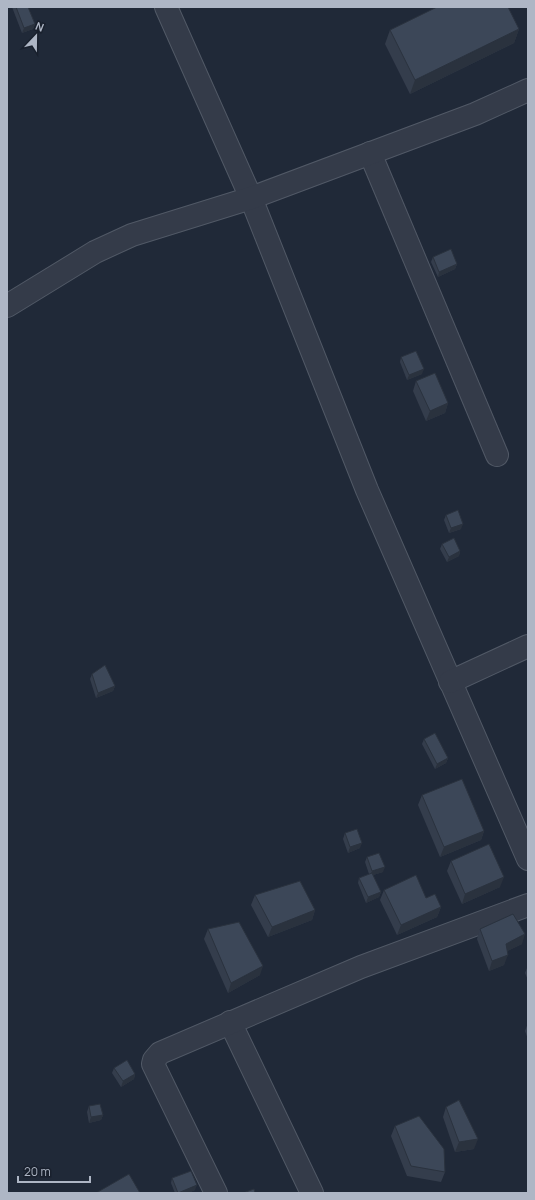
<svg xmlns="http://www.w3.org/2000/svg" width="535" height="1200" viewBox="0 0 535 1200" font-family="Manrope,sans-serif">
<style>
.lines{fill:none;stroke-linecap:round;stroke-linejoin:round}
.street-casing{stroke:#515966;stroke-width:24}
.street{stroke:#343b49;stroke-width:22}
.wall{fill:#343d4c}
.shaded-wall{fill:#2a323e}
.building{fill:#3c4758;stroke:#2a323e}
</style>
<rect width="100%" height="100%" fill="#202938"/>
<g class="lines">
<defs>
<g id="street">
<polyline points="166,7 251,198 367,490 528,859"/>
<polyline points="370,153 497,455"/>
<polyline points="7,306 95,252 132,235 251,198 475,114 528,90"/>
<polyline points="450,682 528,646"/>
<polyline points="230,1022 312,1193"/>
<polyline points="216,1193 153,1064 154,1060 160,1053 361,967 528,905"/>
</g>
</defs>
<use href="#street" class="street-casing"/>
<use href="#street" class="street"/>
</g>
<g class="wall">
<polygon points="12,7 28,7 35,24 33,29 22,33"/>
<polygon points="519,29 514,43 410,94 385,44 390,30"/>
<polygon points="433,257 457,264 455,269 438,277 431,262"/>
<polygon points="401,357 422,374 407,380 400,362"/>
<polygon points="416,381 448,403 445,413 426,421 413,391"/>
<polygon points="446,515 461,529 449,533 444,520"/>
<polygon points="442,544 460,551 459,556 447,562 440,549"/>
<polygon points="92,674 115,686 113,691 96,698 90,679"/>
<polygon points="424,739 448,758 446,763 435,769 422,744"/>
<polygon points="422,795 484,831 481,840 440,857 418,805"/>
<polygon points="345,833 360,848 348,853 343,839"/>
<polygon points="367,857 383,872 373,875 381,892 379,897 366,903 358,883 359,878 369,874 365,862"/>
<polygon points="451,861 500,887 462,904 447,871"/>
<polygon points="384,890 426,898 441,907 437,917 397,935 380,900"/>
<polygon points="255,895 315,910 312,920 268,937 251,905"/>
<polygon points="208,929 260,975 228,993 204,939"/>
<polygon points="480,929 522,944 507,951 504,965 489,971 477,939"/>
<polygon points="527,968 528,968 528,980 525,973"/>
<polygon points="528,1023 528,1039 525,1031"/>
<polygon points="114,1068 135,1074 134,1079 121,1087 112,1073"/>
<polygon points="89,1106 103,1115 101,1120 89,1123 87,1112"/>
<polygon points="446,1107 474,1149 455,1152 443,1117"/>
<polygon points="395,1126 445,1172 441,1182 407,1176 391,1136"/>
<polygon points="172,1178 195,1190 188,1193 175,1193 171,1183"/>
</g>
<g class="shaded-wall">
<polygon points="35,24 33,29 22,33 24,28"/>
<polygon points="519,29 514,43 410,94 415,80"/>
<polygon points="457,264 455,269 438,277 439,272"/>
<polygon points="424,369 422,374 407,380 409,375"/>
<polygon points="448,403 445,413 426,421 430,411"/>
<polygon points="463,524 461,529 449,533 451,528"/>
<polygon points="460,551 459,556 447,562 449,557"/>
<polygon points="115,686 113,691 96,698 98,693"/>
<polygon points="448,758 446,763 435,769 437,764"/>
<polygon points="484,831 481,840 440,857 444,847"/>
<polygon points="362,843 360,848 348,853 350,847"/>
<polygon points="385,867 383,872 370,876 372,871"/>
<polygon points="504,877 500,887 462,904 465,894"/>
<polygon points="381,892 379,897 366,903 368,897"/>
<polygon points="441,907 437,917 397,935 401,925"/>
<polygon points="315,910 312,920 268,937 272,927"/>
<polygon points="525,934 522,944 502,954 506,944"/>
<polygon points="508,955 504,965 489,971 492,961"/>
<polygon points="263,966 260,975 228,993 231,983"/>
<polygon points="135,1074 134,1079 121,1087 123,1081"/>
<polygon points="103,1115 101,1120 89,1123 91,1117"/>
<polygon points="478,1139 474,1149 455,1152 459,1142"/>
<polygon points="197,1185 195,1190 188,1193 178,1193"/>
</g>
<g class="building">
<polygon points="16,7 28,7 35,24 24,28"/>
<polygon points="437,7 508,7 519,29 415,80 390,30"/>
<polygon points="451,249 457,264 439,272 433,257"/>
<polygon points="416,351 424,369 409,375 401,357"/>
<polygon points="435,373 448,403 430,411 416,381"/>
<polygon points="458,510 463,524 451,528 446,515"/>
<polygon points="454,538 460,551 449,557 442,544"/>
<polygon points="105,665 115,686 98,693 92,674"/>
<polygon points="435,733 448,758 437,764 424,739"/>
<polygon points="462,779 484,831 444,847 422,795"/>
<polygon points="357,829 362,843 350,847 345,833"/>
<polygon points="489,844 504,877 465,894 451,861"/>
<polygon points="379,853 385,867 372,871 367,857"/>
<polygon points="372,873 381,892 368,897 359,878"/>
<polygon points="416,875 426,898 435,894 441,907 401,925 384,890"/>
<polygon points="300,881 315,910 272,927 255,895"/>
<polygon points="513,914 525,934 506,944 508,955 492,961 480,929"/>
<polygon points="239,922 263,966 231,983 208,929"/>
<polygon points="127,1060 135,1074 123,1081 114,1068"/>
<polygon points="459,1100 478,1139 459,1142 446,1107"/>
<polygon points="100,1104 103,1115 91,1117 89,1106"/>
<polygon points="419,1116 444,1149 445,1172 411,1166 395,1126"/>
<polygon points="191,1171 197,1185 178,1193 172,1178"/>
<polygon points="129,1174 140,1193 96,1193"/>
<polygon points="254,1189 255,1193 243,1193"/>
</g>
<rect width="535" height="1200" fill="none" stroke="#aeb6c5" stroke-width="16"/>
<g transform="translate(36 36) rotate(22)" stroke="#19202d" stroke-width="3" paint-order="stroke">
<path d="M0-3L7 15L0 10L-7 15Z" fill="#aeb6c5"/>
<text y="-6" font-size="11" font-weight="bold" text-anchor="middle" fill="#aeb6c5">N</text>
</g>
<path d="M18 1176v6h72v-6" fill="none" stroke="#aeb6c5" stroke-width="2"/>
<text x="24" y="1176" font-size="12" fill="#aeb6c5" stroke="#19202d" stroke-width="3" paint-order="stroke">20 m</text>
</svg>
